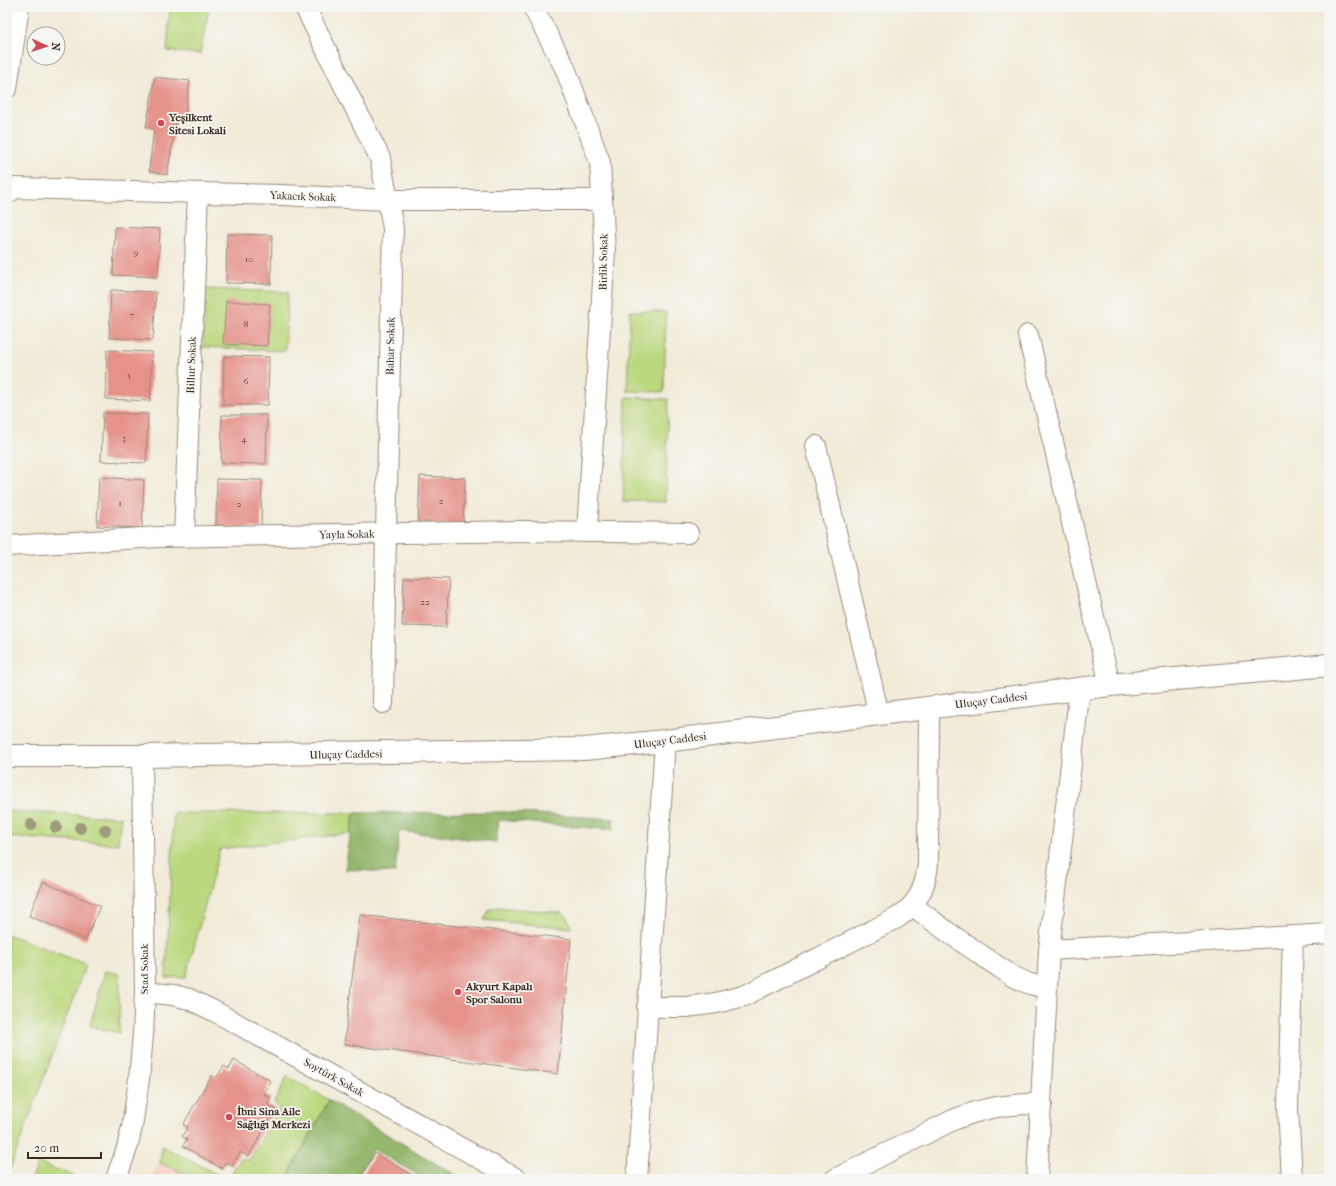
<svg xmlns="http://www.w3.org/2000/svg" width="1336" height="1186" viewBox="0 0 1336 1186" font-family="'IM FELL French Canon',serif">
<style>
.built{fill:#f7d1c8}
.green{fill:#bbd87e;stroke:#7b814e}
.forest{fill:#94b86d;stroke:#687146}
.building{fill:#e5928a}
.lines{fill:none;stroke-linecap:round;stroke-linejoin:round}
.minor-casing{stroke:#968a7b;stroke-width:22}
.tertiary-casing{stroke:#968a7b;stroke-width:24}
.minor{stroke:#fff;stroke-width:20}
.tertiary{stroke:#fff;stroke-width:22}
.tree{fill:#9e997f}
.poi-dot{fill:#d1495b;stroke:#f6f6f2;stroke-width:1.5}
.labels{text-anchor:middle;stroke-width:3.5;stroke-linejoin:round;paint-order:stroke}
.number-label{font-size:9px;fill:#664439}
.poi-label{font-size:11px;font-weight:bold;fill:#3b2a1e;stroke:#f6f6f2;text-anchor:start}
.street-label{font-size:11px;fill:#3b2a1e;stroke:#f6f6f2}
</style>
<rect width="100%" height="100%" fill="#f6f6f2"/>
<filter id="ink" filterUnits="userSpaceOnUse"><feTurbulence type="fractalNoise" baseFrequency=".025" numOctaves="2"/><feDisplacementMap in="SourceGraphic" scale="8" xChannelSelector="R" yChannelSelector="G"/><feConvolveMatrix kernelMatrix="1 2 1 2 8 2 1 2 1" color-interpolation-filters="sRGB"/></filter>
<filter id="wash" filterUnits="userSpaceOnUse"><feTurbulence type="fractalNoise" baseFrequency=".012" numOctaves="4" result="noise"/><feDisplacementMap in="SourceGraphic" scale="16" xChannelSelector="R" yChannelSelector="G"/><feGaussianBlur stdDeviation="0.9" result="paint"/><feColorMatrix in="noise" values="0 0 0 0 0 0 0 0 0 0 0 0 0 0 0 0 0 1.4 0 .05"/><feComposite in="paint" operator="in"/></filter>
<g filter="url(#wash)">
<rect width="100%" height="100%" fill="#f1ebd8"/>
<polygon class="built" points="160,1163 198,1179 150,1179"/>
<g class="green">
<polygon points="170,7 209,8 200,54 167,51"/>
<polygon points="206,289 288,292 285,351 203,347"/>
<polygon points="630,311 666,312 664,392 627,391"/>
<polygon points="626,397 668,399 666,502 623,501"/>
<polygon points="7,811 121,817 118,844 7,837"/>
<polygon points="174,813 354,813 351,833 220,849 186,977 166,978"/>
<polygon points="498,907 563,913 568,918 571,928 484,920 490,909"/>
<polygon points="7,934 86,964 7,1177"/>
<polygon points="105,971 120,974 119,1033 90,1026"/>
<polygon points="287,1076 329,1100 286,1179 229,1179 241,1158 249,1161 280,1108 274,1103"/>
<polygon points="162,1146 226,1179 198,1179 160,1163"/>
<polygon points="38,1163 75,1176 74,1179 32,1179"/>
</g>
<g class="forest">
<polygon points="505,812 614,819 613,830 499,820 496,842 399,831 395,873 345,869 354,813"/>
<polygon points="329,1100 462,1179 425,1179 373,1149 356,1179 286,1179"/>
</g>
<g id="blocks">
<g class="building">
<polygon points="155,77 190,81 184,119 177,117 167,175 149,171 154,129 146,127"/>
<polygon points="115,227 160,229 158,277 113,275"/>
<polygon points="227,234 272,235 271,284 226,283"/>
<polygon points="111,290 156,292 153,340 109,338"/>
<polygon points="226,301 270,304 267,346 223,344"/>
<polygon points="107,350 152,352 150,401 106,399"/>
<polygon points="224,356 269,357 268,405 223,405"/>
<polygon points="103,413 148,414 146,463 101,461"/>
<polygon points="222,415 267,415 266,464 221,463"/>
<polygon points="420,476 465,478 463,526 418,525"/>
<polygon points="99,477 144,480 142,528 97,526"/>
<polygon points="217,479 262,480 261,528 216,528"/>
<polygon points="404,577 449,579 446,627 402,626"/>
<polygon points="43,882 100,906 86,940 29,916"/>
<polygon points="360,915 571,939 558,1074 344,1044"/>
<polygon points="234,1060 271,1081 264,1094 271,1098 267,1104 276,1109 248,1157 240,1152 232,1166 226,1162 222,1169 183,1146 187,1139 182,1136 188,1127 183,1125 212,1075 216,1078 224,1066 229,1069"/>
<polygon points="375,1153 419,1179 360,1179"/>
</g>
</g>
</g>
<g filter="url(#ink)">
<use href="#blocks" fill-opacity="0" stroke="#968a7b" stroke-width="1"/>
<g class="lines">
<defs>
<g id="minor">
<polyline points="305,7 380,158 393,228 386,533 383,703"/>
<polyline points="533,7 565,68 600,162 605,251 587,532"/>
<polyline points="7,88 19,7"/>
<polyline points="7,194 15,188 281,195 388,200 602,200"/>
<polyline points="1028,335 1110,685"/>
<polyline points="816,446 879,715"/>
<polyline points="184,536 198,193"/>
<polyline points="7,546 159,537 525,531 688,533"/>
<polyline points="913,906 949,933 1012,976 1030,984 1047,988"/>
<polyline points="1049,950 1329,934"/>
<polyline points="145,992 173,995 189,999 214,1011 517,1179"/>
<path d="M 647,1007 L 687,1007 L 716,1003 L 744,996 L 897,918 C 917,905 926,888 928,863 L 929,708"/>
<polyline points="116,1179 127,1148 132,1127 139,1079 143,1035 145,992 142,756"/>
<polyline points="637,1179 665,741"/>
<path d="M 835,1179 L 953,1120 C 983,1108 1009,1103 1042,1104"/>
<polyline points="1037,1179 1049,950 1080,688"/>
<polyline points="1292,1179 1288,1108 1293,936"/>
</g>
<polyline id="tertiary" points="7,756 142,756 584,749 665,741 1110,685 1329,665"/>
</defs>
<use href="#minor" class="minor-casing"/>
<use href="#tertiary" class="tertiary-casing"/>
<use href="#minor" class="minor"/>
<use href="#tertiary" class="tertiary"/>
</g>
<g class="tree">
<circle cx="31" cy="825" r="6"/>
<circle cx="56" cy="827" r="6"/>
<circle cx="80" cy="828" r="6"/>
<circle cx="105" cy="830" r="6"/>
</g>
</g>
<g class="poi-dot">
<circle cx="161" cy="123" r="4"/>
<circle cx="458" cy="992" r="4"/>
<circle cx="229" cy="1117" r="4"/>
</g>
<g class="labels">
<g class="number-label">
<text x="136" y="255">9</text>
<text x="249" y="262">10</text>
<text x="132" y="318">7</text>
<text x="246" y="327">8</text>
<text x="129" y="378">5</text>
<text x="246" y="384">6</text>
<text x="124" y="441">3</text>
<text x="244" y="442">4</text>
<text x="441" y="504">2</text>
<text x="120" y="506">1</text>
<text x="239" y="507">2</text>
<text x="425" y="605">22</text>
</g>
<g class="poi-label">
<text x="169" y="121">Yeşilkent<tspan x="169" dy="13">Sitesi Lokali</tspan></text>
<text x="466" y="990">Akyurt Kapalı<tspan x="466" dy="13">Spor Salonu</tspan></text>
<text x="237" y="1115">İbni Sina Aile<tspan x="237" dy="13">Sağlığı Merkezi</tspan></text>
</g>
<g class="street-label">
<text transform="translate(303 196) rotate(2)" y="4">Yakacık Sokak</text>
<text transform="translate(603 262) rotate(-89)" y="4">Birlik Sokak</text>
<text transform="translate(390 346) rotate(-89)" y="4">Bahar Sokak</text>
<text transform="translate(191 365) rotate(-88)" y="4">Billur Sokak</text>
<text transform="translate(347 534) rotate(-1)" y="4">Yayla Sokak</text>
<text transform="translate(991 700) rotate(-7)" y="4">Uluçay Caddesi</text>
<text transform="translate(670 740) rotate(-7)" y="4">Uluçay Caddesi</text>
<text transform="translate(346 754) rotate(-1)" y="4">Uluçay Caddesi</text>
<text transform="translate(144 969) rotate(-90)" y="4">Stad Sokak</text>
<text transform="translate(334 1077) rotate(29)" y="4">Soytürk Sokak</text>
</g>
</g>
<rect width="1336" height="1186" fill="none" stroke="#f6f6f2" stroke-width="24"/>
<g transform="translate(46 46) rotate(93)"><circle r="19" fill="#f6f6f2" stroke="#aba49d"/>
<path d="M0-3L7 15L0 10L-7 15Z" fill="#d1495b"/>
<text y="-6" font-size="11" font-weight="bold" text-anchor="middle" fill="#3b2a1e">N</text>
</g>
<path d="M28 1152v6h73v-6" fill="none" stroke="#3b2a1e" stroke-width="2"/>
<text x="34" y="1152" font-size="12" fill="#3b2a1e" stroke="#f6f6f2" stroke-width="3" paint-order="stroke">20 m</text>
</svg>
